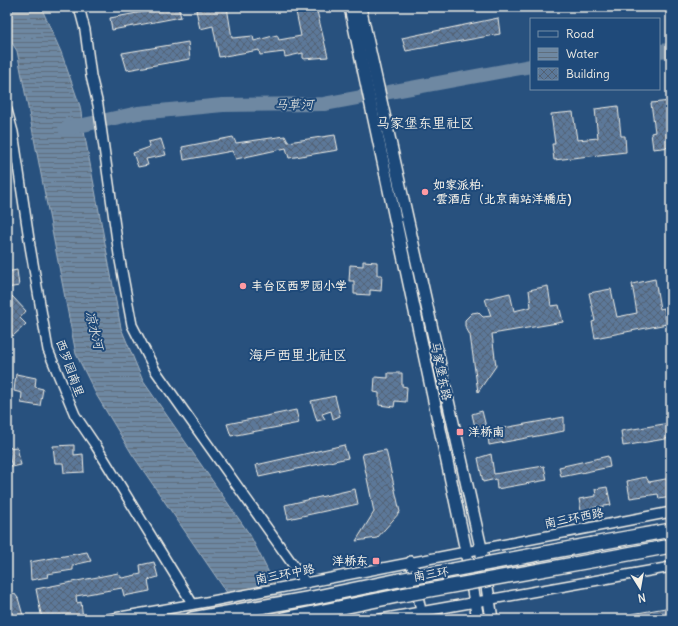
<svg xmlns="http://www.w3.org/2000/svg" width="678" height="626" viewBox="0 0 678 626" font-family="Delius,'LXGW WenKai TC',sans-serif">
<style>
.water{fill:url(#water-rules);stroke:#a4b2be}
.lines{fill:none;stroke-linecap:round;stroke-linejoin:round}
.river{stroke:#6e88a2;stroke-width:14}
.building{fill:url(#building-cross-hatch);stroke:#f4f1e8}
.minor-casing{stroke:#f4f1e8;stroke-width:12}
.major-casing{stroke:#f4f1e8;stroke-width:14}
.highway-casing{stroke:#f4f1e8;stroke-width:16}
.minor{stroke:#1f4a7a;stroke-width:9}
.major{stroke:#1f4a7a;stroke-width:11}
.highway{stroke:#1f4a7a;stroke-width:13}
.highway-bridge-casing{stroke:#f4f1e8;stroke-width:16;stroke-linecap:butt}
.highway-bridge{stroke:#1f4a7a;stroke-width:13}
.poi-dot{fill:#ff9aa2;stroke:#1f4a7a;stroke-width:1.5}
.labels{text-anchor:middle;stroke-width:4;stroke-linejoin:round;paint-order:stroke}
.poi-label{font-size:12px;font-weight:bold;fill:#f4f1e8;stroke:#1f4a7a;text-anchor:start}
.street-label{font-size:12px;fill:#f4f1e8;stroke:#1f4a7a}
.water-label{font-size:13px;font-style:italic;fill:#d9dcda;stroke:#1f4a7a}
.quarter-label{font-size:14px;fill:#f4f1e8;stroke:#1f4a7a}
</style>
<defs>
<pattern id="water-rules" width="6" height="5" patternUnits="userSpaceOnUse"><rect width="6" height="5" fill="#6e88a2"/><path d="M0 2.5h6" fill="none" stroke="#5f6e7d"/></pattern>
<pattern id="building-cross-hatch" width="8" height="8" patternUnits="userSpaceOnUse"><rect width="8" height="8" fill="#5b7899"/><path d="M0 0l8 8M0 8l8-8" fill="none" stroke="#536274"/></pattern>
</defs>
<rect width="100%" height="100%" fill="#28517e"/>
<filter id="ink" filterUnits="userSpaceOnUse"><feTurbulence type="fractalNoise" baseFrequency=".025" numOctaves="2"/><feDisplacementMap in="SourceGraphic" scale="8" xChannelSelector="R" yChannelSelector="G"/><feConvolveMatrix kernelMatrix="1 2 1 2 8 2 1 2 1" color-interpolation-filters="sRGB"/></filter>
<g filter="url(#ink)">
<polygon class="water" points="7,7 41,7 61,52 80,106 85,137 121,328 143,381 250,535 268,571 295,619 245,619 132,454 97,396 76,354 17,51 7,35"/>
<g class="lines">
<g class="river">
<polyline points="659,51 671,50"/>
<polyline points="65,129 138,113 223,105 324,104 531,66"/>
</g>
</g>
<g class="building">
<polygon points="170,7 178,7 181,17 112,30 110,18"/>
<polygon points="212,7 227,7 232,38 253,36 254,41 277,35 279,40 301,36 295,7 316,7 328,57 303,59 303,53 285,57 284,52 260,55 259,50 219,57 213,26 200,29 196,10"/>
<polygon points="498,18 500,34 406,51 402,38"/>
<polygon points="188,42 190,59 127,70 122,53"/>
<polygon points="671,101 671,147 653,149 651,133 655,132 651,103"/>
<polygon points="618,106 621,136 625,136 626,152 554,160 552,144 555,144 551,114 573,112 577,140 598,138 595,109"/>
<polygon points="335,135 338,150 289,158 286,148 236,159 232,151 184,160 182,147 233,137 236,143 285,136 288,142"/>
<polygon points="161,139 166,155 146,159 148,165 138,167 133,153 150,147 148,142"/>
<polygon points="363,261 377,262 377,275 382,275 381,291 370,290 370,295 354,294 354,281 349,281 350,265 363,266"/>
<polygon points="17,270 19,286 7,288 7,272"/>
<polygon points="655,279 660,309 664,308 667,324 595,338 592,322 595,321 589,293 611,289 617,317 637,313 632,284"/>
<polygon points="548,286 551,306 559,305 563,322 492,334 496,366 478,392 470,335 465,326 465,320 472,313 478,312 483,317 491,316 485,299 510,293 514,311 531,307 529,290"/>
<polygon points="12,296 26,311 20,318 26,324 13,336 7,330 7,302"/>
<polygon points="388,373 402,373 402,386 407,387 406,402 395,401 394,407 379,405 379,393 374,392 375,377 388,378"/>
<polygon points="16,374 36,378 35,387 43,389 40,406 21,403 22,393 14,391"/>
<polygon points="335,396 340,416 333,419 331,411 322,414 325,419 317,421 311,401"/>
<polygon points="296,410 299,423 231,436 227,424"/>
<polygon points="482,411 487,431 564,417 564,431 489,445 488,435 477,436 472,414"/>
<polygon points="670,423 671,438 623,446 621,431"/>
<polygon points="74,445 74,455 83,454 84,472 64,473 63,463 55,463 53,446"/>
<polygon points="344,445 348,458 259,477 256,465"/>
<polygon points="17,447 21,465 12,467 7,448"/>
<polygon points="386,450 400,512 377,538 356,541 374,512 362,454"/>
<polygon points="491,454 494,474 544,466 547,480 497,489 496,479 483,482 478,458"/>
<polygon points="608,456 610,467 561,477 559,467"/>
<polygon points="646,477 649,482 671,478 671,497 659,499 658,494 630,498 627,481"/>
<polygon points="607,487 611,505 591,508 593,515 582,517 579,499 596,496 595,489"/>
<polygon points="355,489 358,504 288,519 285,505"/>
<polygon points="87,552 91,561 73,565 73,570 47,574 48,577 31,580 30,562"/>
<polygon points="154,562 158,577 148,580 150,591 124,596 122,588 76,596 77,603 81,602 83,619 42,619 36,589 118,573 122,578 141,574 140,565"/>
<polygon points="14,593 18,598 24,619 7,619 7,595"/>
<polygon points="671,607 671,619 633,619 632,614"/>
</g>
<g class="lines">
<defs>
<g id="minor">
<polyline points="79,7 85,30 91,76 98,105 119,255 132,325 155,370 306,583"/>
<polyline points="7,110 13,132 30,246 48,350 75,415 96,446 192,603"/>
<polyline points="411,561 421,611"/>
<polyline points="109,619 212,601 671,512"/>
<polyline points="381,619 671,567"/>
</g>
<g id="major">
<polyline points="350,7 466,551 478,619"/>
<polyline points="360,7 481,548 492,619"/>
</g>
<g id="highway">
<polyline points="593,544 671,530"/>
<polyline points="596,560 671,546"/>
<polyline points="192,619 312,598 399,580"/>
<polyline points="284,619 402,595"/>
</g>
</defs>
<use href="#minor" class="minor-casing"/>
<use href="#major" class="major-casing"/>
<use href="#highway" class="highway-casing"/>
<use href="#minor" class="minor"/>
<use href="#major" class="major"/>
<use href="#highway" class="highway"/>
<defs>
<g id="highway-bridge">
<polyline points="399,580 593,544"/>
<polyline points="402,595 596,560"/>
</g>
</defs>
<use href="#highway-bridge" class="highway-bridge-casing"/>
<use href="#highway-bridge" class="highway-bridge"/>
</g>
</g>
<g class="poi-dot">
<circle cx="425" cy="192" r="4"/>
<circle cx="243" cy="286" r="4"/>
<rect x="456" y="428" width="8" height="8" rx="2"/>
<rect x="372" y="557" width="8" height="8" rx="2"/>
</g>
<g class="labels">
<g class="poi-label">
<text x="433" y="189">如家派柏·<tspan x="433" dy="14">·雲酒店（北京南站洋橋店)</tspan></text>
<text x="251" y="290">丰台区西罗园小学</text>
<text x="468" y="436">洋桥南</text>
<text x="368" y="565" text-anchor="end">洋桥东</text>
</g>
<g class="street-label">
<text transform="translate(70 368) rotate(70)" y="4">西罗园南里</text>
<text transform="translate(441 371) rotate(78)" y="4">马家堡东路</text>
<text transform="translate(574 518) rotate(-11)" y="4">南三环西路</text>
<text transform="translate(285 574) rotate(-11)" y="4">南三环中路</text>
<text transform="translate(431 574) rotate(-10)" y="4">南三环</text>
</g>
<g class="water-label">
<text transform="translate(294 104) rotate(-1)" y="5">马草河</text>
<text transform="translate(95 330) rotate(76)" y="5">凉水河</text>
</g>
<g class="quarter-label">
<text x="425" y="128">马家堡东里社区</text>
<text x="298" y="360">海户西里北社区</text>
</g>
</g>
<rect width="678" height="626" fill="none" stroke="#1f4a7a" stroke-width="24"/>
<rect x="12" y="12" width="654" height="602" fill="none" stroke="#f4f1e8" stroke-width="1.5" filter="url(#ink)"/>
<rect x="530" y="18" width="130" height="72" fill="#1f4a7a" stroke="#748da6"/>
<rect x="538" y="31" width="20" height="6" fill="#1f4a7a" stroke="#748da6"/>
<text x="566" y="38" font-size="12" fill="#f4f1e8">Road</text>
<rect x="538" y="48" width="20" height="12" fill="url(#water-rules)" stroke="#748da6"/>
<text x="566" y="58" font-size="12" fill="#f4f1e8">Water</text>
<rect x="538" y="68" width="20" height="12" fill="url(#building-cross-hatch)" stroke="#748da6"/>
<text x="566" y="78" font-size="12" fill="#f4f1e8">Building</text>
<g transform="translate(640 588) rotate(169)" stroke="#1f4a7a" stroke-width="3" paint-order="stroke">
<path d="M0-3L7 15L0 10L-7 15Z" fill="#f4f1e8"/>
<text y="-6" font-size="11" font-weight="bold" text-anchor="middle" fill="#f4f1e8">N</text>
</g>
</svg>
